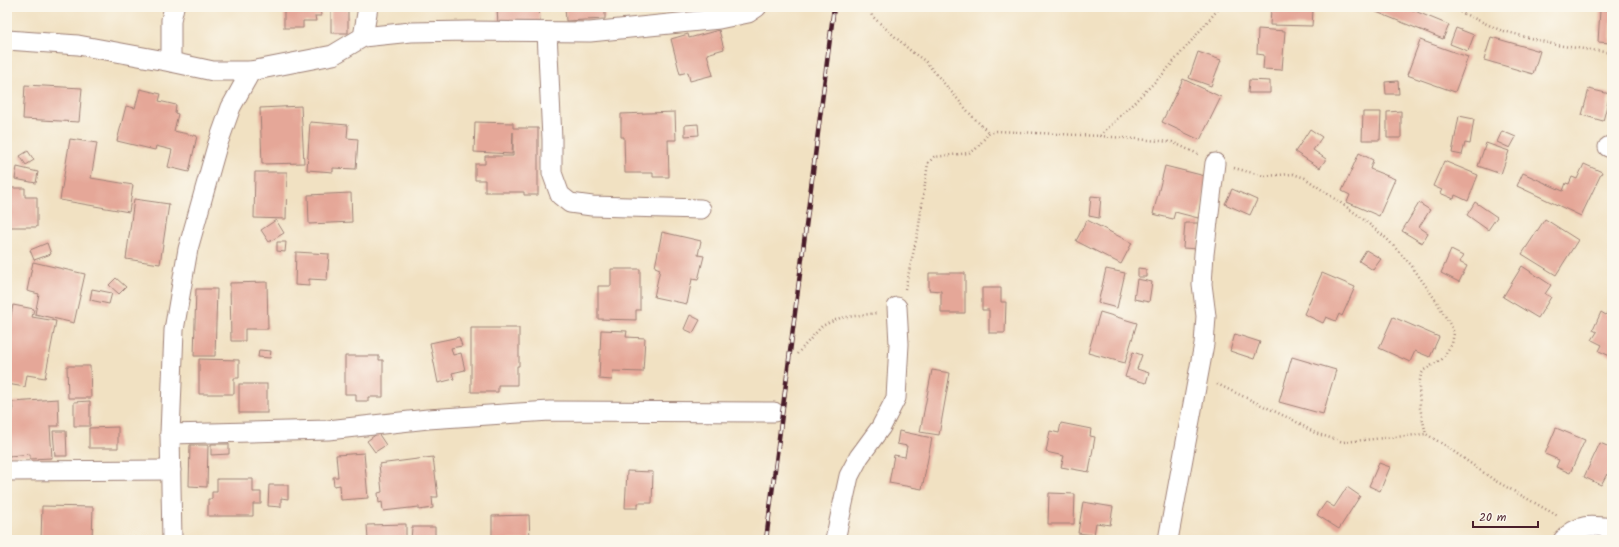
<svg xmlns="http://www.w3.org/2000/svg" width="1619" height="547" viewBox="0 0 1619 547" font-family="Kalam,sans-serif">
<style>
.building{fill:#e5a798}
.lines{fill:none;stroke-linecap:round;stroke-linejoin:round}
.street-casing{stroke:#9e8076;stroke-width:21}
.path{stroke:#9e8076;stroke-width:2.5;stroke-dasharray:1 3;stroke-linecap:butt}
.street{stroke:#fff;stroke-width:19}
.rail-casing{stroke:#4a1f2b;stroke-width:4.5}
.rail{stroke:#fbf7ec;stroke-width:3;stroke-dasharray:9;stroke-linecap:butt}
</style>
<rect width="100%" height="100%" fill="#fbf7ec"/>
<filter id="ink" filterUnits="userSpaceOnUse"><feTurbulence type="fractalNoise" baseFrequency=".025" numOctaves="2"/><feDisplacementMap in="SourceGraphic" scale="8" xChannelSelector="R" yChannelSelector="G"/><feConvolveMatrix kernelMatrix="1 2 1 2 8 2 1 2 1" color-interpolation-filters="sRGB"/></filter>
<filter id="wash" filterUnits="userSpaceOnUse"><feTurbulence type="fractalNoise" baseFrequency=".012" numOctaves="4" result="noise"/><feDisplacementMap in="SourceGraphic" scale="16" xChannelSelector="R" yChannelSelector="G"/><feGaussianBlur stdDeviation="0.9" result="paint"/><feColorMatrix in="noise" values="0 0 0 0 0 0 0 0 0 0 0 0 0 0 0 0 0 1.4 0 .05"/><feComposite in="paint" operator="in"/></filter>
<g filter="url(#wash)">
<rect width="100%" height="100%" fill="#f1e1c2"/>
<g id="blocks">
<g class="building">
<polygon points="284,7 320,7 321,16 315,16 316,21 303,21 303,28 284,28"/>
<rect x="331" y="7" width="17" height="26"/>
<polygon points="497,7 539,7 540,22 498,25"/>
<polygon points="565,7 605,7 605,19 566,21"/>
<polygon points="1376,7 1405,7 1449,25 1443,39 1374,11"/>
<polygon points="1271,9 1313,10 1312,26 1270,25"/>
<polygon points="1600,10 1612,10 1610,43 1598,42"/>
<polygon points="1456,28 1474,35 1468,51 1450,44"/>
<polygon points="1258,29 1285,31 1282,70 1263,69 1264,55 1257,54"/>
<polygon points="719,30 724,49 707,54 713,75 690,81 688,72 680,74 671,39 688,34 689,38"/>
<polygon points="1491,37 1540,51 1533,74 1484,60"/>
<polygon points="1420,40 1468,57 1455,92 1407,75"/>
<polygon points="1198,52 1221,60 1211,86 1189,78"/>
<polygon points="1183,79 1221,97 1200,140 1162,122"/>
<polygon points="1249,80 1270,81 1270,93 1248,93"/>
<polygon points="1398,81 1399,94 1386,94 1385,82"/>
<polygon points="25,85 82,88 79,122 23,119"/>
<polygon points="140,89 161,94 159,101 176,105 175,113 178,114 174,131 197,136 189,172 168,167 172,150 156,146 155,150 117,141 126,106 135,108"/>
<polygon points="1589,89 1610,94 1603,121 1582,115"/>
<polygon points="301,106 304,163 262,164 260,108"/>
<polygon points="1401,111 1401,138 1387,138 1387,112"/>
<polygon points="675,112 676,140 668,140 669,177 653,177 653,173 625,173 624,137 621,137 621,114"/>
<polygon points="1363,112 1381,112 1380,140 1362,140"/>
<polygon points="1459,116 1474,119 1470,144 1465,143 1462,155 1452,153"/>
<polygon points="310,122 348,125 347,138 358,139 356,169 333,168 333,172 307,170"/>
<polygon points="475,122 513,123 513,128 538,128 538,195 524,195 524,192 485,192 485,180 475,180 475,164 485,164 485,156 513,156 513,132 512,154 474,152"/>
<polygon points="698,124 699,135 685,136 685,125"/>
<polygon points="1310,129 1322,137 1313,150 1326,159 1320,168 1295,152"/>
<polygon points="1502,131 1516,137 1510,148 1497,142"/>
<polygon points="70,139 97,143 91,178 133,185 129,212 60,200"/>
<polygon points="1486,143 1509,151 1501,174 1478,166"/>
<polygon points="28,151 34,160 26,165 20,156"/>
<polygon points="1359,153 1373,160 1370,169 1395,179 1379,216 1347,202 1350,195 1342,191"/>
<polygon points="1444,161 1478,175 1468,201 1455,195 1454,199 1440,193 1442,190 1433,186"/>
<polygon points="1584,164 1602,172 1581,216 1517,186 1523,173 1563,191 1566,183 1569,184 1572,177 1577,179"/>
<polygon points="1165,166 1209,177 1198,218 1175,212 1173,219 1153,214"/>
<polygon points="17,167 38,172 36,183 15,179"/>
<polygon points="255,172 287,172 286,219 254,218"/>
<polygon points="7,188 25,188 25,197 37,197 37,227 7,227"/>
<polygon points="1232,189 1257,200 1250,215 1225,204"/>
<polygon points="351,193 352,222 309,224 308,195"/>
<polygon points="1091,196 1101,197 1099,218 1089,216"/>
<polygon points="134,199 169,204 160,264 126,259"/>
<polygon points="1475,202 1497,217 1488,230 1467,215"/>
<polygon points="1419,203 1430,210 1419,227 1428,233 1422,243 1402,231"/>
<polygon points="1545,219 1578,240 1556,275 1522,254"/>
<polygon points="276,220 284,233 269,242 261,230"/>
<polygon points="1087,220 1132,243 1121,264 1076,241"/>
<polygon points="1185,223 1200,223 1198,249 1183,248"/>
<polygon points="662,232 701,241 698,255 704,256 698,280 692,279 687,304 654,297 660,269 655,267"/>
<polygon points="277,242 286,242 285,252 277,251"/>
<polygon points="47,243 51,254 34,260 30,250"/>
<polygon points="1366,250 1381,259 1373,270 1359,261"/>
<polygon points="1451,250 1463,256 1459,262 1467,266 1459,282 1441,273"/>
<polygon points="296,252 329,254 327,280 309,279 309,286 295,285"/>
<polygon points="33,262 85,274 74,323 35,314 39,294 27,291"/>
<polygon points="1522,266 1551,285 1545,294 1551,297 1538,318 1503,297"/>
<polygon points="1138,268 1146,269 1146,277 1138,277"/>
<polygon points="611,269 640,269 640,310 636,310 636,320 598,319 598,286 611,286"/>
<polygon points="1106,269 1125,273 1117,308 1098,303"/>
<polygon points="929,273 965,273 965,313 941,313 941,291 929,290"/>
<polygon points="1322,273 1355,287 1342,316 1339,314 1336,321 1326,317 1323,323 1304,314"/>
<polygon points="116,278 126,287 119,294 109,285"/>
<polygon points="1137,279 1152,282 1149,302 1134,299"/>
<polygon points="267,282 268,329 245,329 245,341 231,341 230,283"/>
<polygon points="982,288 1001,288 1001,302 1006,302 1005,333 989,333 989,310 982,310"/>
<polygon points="92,289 112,293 109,304 90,300"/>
<polygon points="196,289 217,289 215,356 194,356"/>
<polygon points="1612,304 1612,357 1599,351 1602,345 1592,340 1597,332 1593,330 1601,312 1606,315"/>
<polygon points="13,305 34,309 32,317 56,321 45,378 27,375 25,387 7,384 7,336"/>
<polygon points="1100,312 1137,323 1125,363 1088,353"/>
<polygon points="690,315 700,320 693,333 684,329"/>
<polygon points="1393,317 1439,337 1430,357 1415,351 1410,362 1379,348"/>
<polygon points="471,328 519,328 519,366 517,366 517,385 498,385 498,392 471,392"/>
<polygon points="601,330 627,331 626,337 645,338 643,372 613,371 612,380 599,379"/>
<polygon points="1235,334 1260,342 1254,359 1230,351"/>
<polygon points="459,337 462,346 451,348 453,355 461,353 465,370 452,373 454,379 438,383 430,343"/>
<polygon points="259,350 271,351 270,358 258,357"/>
<polygon points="1133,352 1142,355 1137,369 1149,373 1146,383 1125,377"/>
<polygon points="345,356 379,356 379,360 383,360 383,397 368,397 368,401 356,401 356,394 345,394"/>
<polygon points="1292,357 1336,370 1323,414 1279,402"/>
<polygon points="199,359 239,360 239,378 234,378 234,394 199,394"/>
<polygon points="67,366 90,366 91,398 68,398"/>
<polygon points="932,370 950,373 939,435 920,432"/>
<rect x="239" y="384" width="28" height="29"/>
<polygon points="58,399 59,426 50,426 52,458 30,459 30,454 9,456 7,410 13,410 12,402"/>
<polygon points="90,401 90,426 74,426 74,402"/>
<polygon points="1061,423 1091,429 1090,436 1095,437 1089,472 1061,467 1064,456 1046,452 1050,431 1059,433"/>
<polygon points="118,427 118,448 89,448 89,428"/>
<polygon points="1556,428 1585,440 1570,473 1556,467 1559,460 1545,454"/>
<polygon points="53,431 66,431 67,456 55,456"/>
<polygon points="899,431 932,438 922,489 889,483 894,455 905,457 907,446 897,444"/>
<polygon points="378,433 386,445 375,452 367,441"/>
<polygon points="1600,443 1612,448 1612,477 1607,474 1601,485 1584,477"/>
<polygon points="211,444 229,444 229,454 211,455"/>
<polygon points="190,445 208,445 207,487 189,486"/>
<polygon points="364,453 368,498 341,500 340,485 334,486 333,477 338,477 336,455"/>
<polygon points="433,457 438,497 432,497 433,508 419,510 419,507 383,511 382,502 379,503 378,493 382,492 379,464"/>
<polygon points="1379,463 1390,467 1380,491 1369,486"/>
<polygon points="627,471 653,472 652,503 638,503 638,508 625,508"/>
<polygon points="217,479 253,479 253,492 261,492 261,504 253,504 253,516 208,516 208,499 212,499 212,492 217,492"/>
<polygon points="269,485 288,485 288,499 281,498 281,507 268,506"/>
<polygon points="1347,487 1360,496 1339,529 1317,515 1326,502 1334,507"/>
<polygon points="1049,493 1075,494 1074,524 1048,524"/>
<polygon points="1083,502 1113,507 1110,525 1096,523 1094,535 1078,533"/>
<polygon points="42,506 93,507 92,540 41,540"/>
<polygon points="529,515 530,540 492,540 492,516"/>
<polygon points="406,524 406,540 368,540 367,525"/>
<polygon points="412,527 435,527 435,540 411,540"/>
</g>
</g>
</g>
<g filter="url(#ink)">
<use href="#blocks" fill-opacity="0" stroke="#9e8076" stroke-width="1"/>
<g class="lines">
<defs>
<g id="street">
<polyline points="547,32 552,139 552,173 560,195 570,203 592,206 701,209"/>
<polyline points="363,37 411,32 469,31 590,32 719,19 748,13 757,7"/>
<polyline points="7,40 78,45 171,62 213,71 251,71 333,55 363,37 368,7"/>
<polyline points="171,62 171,20 174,7"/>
<polyline points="1608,147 1612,145"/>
<polyline points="170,434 328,430 428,419 550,411 774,412"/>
<polyline points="7,471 171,470"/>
<polyline points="172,540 170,434 174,330 188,249 217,146 231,107 251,71"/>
<polyline points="835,540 849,476 859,457 881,427 896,398 899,344 897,307"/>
<polyline points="1168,540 1204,344 1206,316 1202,284 1204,254 1215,163"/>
<path d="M 1563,540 C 1578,523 1591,525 1612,528"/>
</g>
</defs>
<use href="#street" class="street-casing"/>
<g class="path">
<polyline points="869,7 872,16 912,52 925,61 972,116 989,133"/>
<polyline points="1449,7 1500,30 1556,45 1612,53"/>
<polyline points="1100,136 1164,73 1220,7"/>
<polyline points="1234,168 1264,176 1293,174 1305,178 1358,215 1387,239 1411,265 1437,302 1452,328 1454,333 1452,344 1442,359 1424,370 1421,375 1419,385 1420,408 1426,434 1446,446 1494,480 1558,516"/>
<polyline points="905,289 918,232 928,163 934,157 969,153 975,150 989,133 997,131 1100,136 1172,142 1198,154"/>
<polyline points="797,354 822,326 840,318 877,313"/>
<polyline points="1217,384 1293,420 1315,433 1343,442 1426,434"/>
</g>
<use href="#street" class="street"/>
<defs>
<polyline id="rail" points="766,540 834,7"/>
</defs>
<use href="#rail" class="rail-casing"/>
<use href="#rail" class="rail"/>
</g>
</g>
<rect width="1619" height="547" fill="none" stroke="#fbf7ec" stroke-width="24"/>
<path d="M1473 521v6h65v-6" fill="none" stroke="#4a1f2b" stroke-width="2"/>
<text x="1479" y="521" font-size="12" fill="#4a1f2b" stroke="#fbf7ec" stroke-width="3" paint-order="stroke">20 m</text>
</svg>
